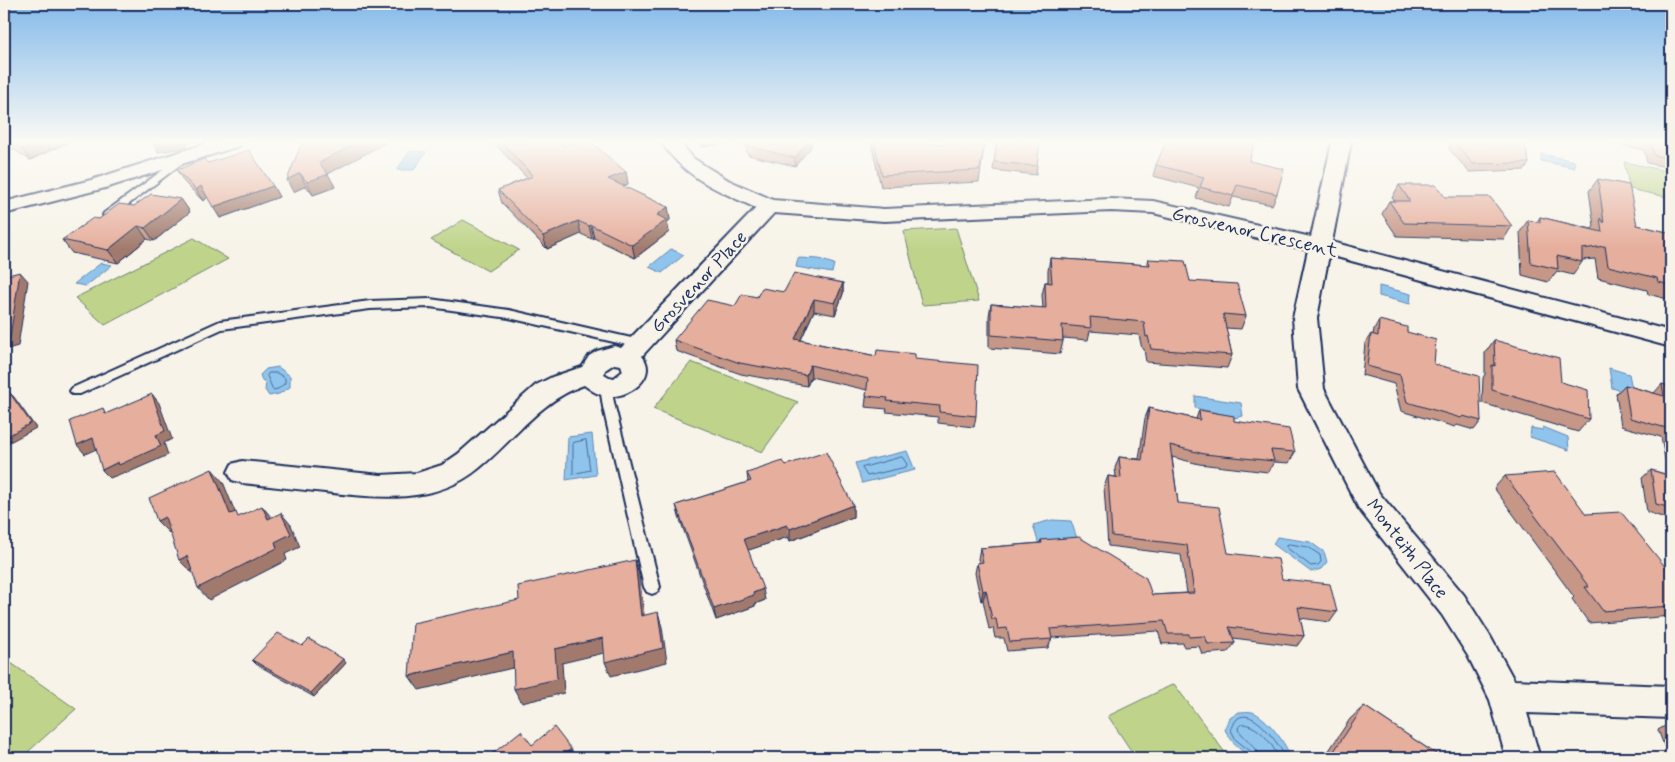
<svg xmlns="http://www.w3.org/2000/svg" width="1675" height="762" viewBox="0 0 1675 762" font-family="Mynerve,sans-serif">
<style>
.green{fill:#bfd48a;stroke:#6d8274}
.water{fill:#8fc4ec;stroke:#6188b3}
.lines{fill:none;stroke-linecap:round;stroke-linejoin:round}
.shore{stroke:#496b97;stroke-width:1}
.lane-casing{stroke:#1b2f5e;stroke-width:4}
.street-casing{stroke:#1b2f5e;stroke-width:4}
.lane{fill:#f7f3e8;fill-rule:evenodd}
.street{fill:#f7f3e8;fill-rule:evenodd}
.wall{fill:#c69686;stroke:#1b2f5e}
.shaded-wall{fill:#a17a6d;stroke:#1b2f5e}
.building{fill:#e6ae9c;stroke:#1b2f5e}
.labels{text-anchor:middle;stroke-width:5;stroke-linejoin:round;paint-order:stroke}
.street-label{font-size:19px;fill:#1b2f5e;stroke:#f7f3e8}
</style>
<rect width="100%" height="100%" fill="#f7f3e8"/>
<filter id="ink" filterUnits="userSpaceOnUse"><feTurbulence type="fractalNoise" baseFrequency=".02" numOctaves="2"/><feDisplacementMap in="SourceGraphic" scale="10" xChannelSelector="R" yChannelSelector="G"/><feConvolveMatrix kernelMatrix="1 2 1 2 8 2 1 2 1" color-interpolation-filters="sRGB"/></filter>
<g filter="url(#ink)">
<g class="green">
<polygon points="1624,162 1671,172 1671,198 1630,189"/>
<polygon points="463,220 519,250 488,271 431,240"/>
<polygon points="956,228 979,301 922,305 904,231"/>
<polygon points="194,238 228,259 105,325 75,298"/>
<polygon points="691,362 798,402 762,452 653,409"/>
<polygon points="4,658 76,709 21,758 4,758"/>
<polygon points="1174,684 1229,758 1136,758 1108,716"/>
</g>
<g class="water">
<polygon points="410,151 426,152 414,170 397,170"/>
<polygon points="1541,154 1574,161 1575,168 1541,161"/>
<polygon points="671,249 684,255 662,273 649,267"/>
<polygon points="798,258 819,259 834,264 832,273 796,267"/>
<polygon points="101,263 112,265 86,286 74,284"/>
<polygon points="1379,286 1411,294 1410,304 1379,296"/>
<polygon points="278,367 290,376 290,387 279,394 269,396 265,390 266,383 262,380 260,375 266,369"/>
<polygon points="1609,368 1629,374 1633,394 1612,388"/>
<polygon points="1195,396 1241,403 1243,416 1230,419 1217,413 1195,408"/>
<polygon points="1543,427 1568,437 1569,450 1530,437 1531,428 1543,430"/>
<polygon points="592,434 596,475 566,480 568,437"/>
<polygon points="907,451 915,470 862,483 855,463"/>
<polygon points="1052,520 1071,521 1079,544 1040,548 1033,525"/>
<polygon points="1277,537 1310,542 1324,552 1327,562 1321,569 1311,572 1273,544"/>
<path d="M 1239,712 C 1243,712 1248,711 1252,712 C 1265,715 1289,746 1290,758 C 1256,758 1244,762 1225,730 L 1230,718 Z"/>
</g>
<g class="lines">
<g class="shore">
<polygon points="269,373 277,373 285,378 285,383 278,389 273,390 267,376"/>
<polygon points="586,440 590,470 573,474 573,443"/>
<polygon points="902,457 907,464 906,467 867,476 862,468"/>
<polygon points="1290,544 1308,547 1320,555 1321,562 1318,565 1311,566 1287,548 1287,545"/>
<path d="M 1254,758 L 1253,753 L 1236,740 L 1231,730 C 1233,727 1234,722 1237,719 C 1253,705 1280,746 1286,758"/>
<path d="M 1260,758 L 1257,750 L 1238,730 L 1239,726 L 1244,724 C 1261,727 1272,744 1279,758"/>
</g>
<defs>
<g id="lane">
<polygon points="182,156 187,159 185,161 112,217 104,217 103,215 104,213"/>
<polygon points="430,299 509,310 640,340 646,344 640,348 509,318 430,307 370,309 222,329 80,394 72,394 70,391 72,388 220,321 370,301"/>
<polygon points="606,382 610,384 615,407 660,587 657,592 652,594 647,592 644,587 603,407 600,387 602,384"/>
</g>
<g id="street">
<polygon points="211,142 241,142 239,146 105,188 4,214 4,202 91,180"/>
<path d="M 661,142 L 680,142 L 693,158 L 705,166 L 728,180 L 773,200 L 884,209 L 1111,199 L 1153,201 L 1311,237 L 1332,142 L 1351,142 L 1332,242 L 1671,331 L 1671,347 L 1329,255 L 1317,318 L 1324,389 L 1379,493 L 1464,595 L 1490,636 L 1514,680 L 1671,686 L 1671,718 L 1527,713 L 1540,758 L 1506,758 L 1490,700 L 1468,656 L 1442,615 L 1359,509 L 1298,389 L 1293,318 L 1308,250 L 1153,213 L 1111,211 L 884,221 L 774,213 L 642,356 C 658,375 632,396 612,396 C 601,397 592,391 584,385 C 540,400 513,441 478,469 C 434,505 377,498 325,492 C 297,489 270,486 242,483 L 232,480 L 228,472 L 232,464 L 242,461 L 381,475 L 417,473 L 442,465 L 458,454 L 536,385 L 552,377 L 582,367 L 589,356 L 597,351 L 614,346 L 621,348 L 756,208 C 718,190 686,179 661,142 ZM 614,364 L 621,365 L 623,371 L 614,378 L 609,377 L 604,374 L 605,370 Z"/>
</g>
</defs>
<use href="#lane" class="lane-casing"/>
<use href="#street" class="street-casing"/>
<use href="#lane" class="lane"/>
<use href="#street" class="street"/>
</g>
<g class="wall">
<polygon points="6,142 69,142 30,160 8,146"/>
<polygon points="302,142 387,142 328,174 335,187 313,195 306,186 293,192"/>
<polygon points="493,142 561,142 564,146 626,172 628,184 623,187 668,207 670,220 667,222 669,232 635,258 594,238 592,239 581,234 547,249 502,203 498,190 527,178"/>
<polygon points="744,142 811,142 811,147 795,166 748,155"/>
<polygon points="871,142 904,142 905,145 984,146 979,182 881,187"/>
<polygon points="997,142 1037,166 1036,175 993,170"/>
<polygon points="1165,142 1255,142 1249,161 1277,194 1272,205 1233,197 1229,207 1196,198 1199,188 1153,176 1156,165 1165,145"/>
<polygon points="1450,142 1524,142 1529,163 1525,170 1469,172 1449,149"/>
<polygon points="1609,142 1671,142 1671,168 1647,163 1644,150"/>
<polygon points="208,163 273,186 279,197 220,218 208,197 203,201 184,182 177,170"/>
<polygon points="1598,179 1637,225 1671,233 1671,300 1648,294 1647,290 1598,278 1595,259 1582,260 1582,262 1573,275 1557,271 1548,282 1522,275 1520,232 1528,220 1537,222 1540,217 1592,229 1594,226 1589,191"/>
<polygon points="1399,185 1512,226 1504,239 1397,236 1382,214 1389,201 1395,201 1392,198"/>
<polygon points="181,199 190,212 154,241 147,239 118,263 72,253 62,240 99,219 134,206"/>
<polygon points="1050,258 1146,265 1148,259 1190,281 1246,316 1241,329 1226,328 1232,355 1227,368 1146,362 1144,349 1142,349 1139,335 1090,331 1088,340 1063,338 1063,341 1060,354 989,348 989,316 991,304 1043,308 1042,295 1045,282 1048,282 1048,271"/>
<polygon points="843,283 843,294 835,315 814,311 801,340 876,356 915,359 976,416 974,427 938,423 938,417 886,412 887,409 865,407 867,390 811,377 807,386 741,374 676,351 674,340 735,306 757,297"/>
<polygon points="1379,320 1407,332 1434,364 1481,421 1474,430 1457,425 1455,427 1401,411 1394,384 1362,375 1365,343 1371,334 1373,335 1374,329"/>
<polygon points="1494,340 1561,382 1589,419 1578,432 1482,403 1483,378 1485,374 1485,353"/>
<polygon points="1662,384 1671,387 1671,520 1647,512 1642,478 1651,470 1668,475 1661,437 1621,426 1616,394 1625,385 1654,393"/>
<polygon points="1149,408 1196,419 1199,410 1234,421 1295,452 1289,463 1274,462 1268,472 1199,464 1172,457 1178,503 1228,553 1282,579 1337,612 1330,622 1300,618 1304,636 1297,646 1233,638 1235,643 1228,652 1202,654 1199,646 1184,647 1183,643 1162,644 1158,631 1052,638 1048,648 1007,651 1004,638 995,638 993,628 989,629 983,600 981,601 975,573 977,563 979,563 978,559 980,548 1040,543 1041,540 1152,595 1187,593 1181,555 1108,546 1104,487 1108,476 1116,477 1115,468 1119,457 1139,459 1145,418"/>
<polygon points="786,465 853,505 853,517 790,541 788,537 748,550 765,600 755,604 755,606 716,620 679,517 676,505 748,482 747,473"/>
<polygon points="1505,476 1586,514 1671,574 1671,616 1589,623 1572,599 1574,597 1494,488"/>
<polygon points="302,646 346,663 314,697 256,664 252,660"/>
<polygon points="1364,706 1442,758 1324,758 1350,719"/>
<polygon points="1671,719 1671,758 1669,758 1658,730 1670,723 1669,720"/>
</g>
<g class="shaded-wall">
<polygon points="38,142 69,142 30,160 22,150"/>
<polygon points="152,142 189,142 186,148 158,152"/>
<polygon points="358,142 387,142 326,175 328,174 335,187 313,195 307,182 319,163"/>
<polygon points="701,142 740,142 702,147"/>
<polygon points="808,142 811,142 811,147 795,166 795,158"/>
<polygon points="626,172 628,184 611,192 608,179"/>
<polygon points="300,173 306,186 293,192 287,180"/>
<polygon points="201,186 208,197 203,201 196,190"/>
<polygon points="273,186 279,197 220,218 213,207"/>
<polygon points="181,199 190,212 154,241 145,228"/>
<polygon points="668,207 670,220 667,222 669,232 635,258 632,245 657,215"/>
<polygon points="578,221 581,234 547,249 543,236"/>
<polygon points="591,225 594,238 592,239 589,226"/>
<polygon points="138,226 147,239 118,263 108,250"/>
<polygon points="20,272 28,281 18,346 4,350 4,339"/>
<polygon points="843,283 843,294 835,315 835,303"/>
<polygon points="814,299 814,311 796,350 795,339"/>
<polygon points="810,365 811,377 807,386 806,375"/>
<polygon points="9,392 14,397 36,428 4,445 4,438"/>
<polygon points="152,394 159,403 172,439 164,443 168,455 127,473 125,472 110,478 102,470 118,462 156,435"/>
<polygon points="93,438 101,447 85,454 77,445"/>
<polygon points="212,469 223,482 241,527 230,514"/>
<polygon points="853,505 853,517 790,541 790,529"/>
<polygon points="262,506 272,518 268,519"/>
<polygon points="281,513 291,525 300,547 285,554 287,560 209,600 198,588 275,542"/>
<polygon points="165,517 177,529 169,533 157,521"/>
<polygon points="787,525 788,537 746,551 744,539"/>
<polygon points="187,556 198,568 191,572 179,560"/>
<polygon points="635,560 639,575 646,630 641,616"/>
<polygon points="763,589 765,600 755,604 755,606 716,620 714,609"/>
<polygon points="986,590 983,600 981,601 983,591"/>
<polygon points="658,612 662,627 667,662 611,676 605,662"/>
<polygon points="603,638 608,652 562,663 564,693 522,703 514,689 555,649"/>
<polygon points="513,652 521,666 419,690 409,676"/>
<polygon points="343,659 346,663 314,697 311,693"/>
<polygon points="571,749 575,756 572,758 560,758"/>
</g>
<g class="building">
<polygon points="11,142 38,142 22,150"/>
<polygon points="302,142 358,142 319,163 328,174 307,182 300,173 287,180"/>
<polygon points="501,142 561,142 564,146 572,142 591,142 626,172 608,179 668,207 657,215 667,220 632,245 591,225 589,226 578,221 543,236 498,190 533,176"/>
<polygon points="746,142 808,142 795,158 747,146"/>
<polygon points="874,142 904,142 905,145 946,143 984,146 980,170 882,175"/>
<polygon points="997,142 1040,142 1037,166 994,162"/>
<polygon points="1166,142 1255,142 1249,161 1284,169 1277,194 1237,185 1233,196 1200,187 1204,177 1156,165"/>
<polygon points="1454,142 1524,142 1529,163 1473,164"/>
<polygon points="1651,142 1671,142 1671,159 1654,155"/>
<polygon points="249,150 273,186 213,207 201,186 196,190 177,170 204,159 208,163"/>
<polygon points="1598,179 1629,185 1637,225 1671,233 1671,285 1658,282 1657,278 1608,266 1605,246 1582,249 1582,262 1557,256 1558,269 1531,263 1528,220 1540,223 1540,217 1602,232 1600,218 1604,223"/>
<polygon points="1399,185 1436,185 1445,197 1490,197 1512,226 1404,223 1389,201 1410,201"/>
<polygon points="151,194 181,199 145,228 138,226 108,250 62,240 93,218 99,219 119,204 134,206"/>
<polygon points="1050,258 1150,265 1148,259 1185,261 1190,281 1237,284 1246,316 1223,314 1232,355 1151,349 1148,336 1146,337 1144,322 1090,317 1091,328 1062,325 1063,341 991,335 991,304 1046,308 1045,282 1052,283"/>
<polygon points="20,272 10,337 4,339 4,276"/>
<polygon points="794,273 843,283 835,303 814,299 795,339 876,356 877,350 915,354 915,359 978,365 976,416 939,412 940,406 887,401 888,398 866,396 868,379 810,365 806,375 740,363 674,340 707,300 735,306 742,294 757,297 762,288 784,292"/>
<polygon points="1379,320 1407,327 1407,332 1436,340 1434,364 1479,376 1481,421 1463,416 1461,418 1407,402 1400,375 1367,366 1371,334 1378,336"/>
<polygon points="1494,340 1559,358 1561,382 1588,390 1589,419 1492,390 1492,365 1495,366"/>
<polygon points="1662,384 1671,387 1671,433 1670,429 1630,418 1625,385 1664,396"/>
<polygon points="9,392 31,423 4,438 4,393 5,395"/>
<polygon points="152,394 165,431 156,435 161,446 119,465 118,462 102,470 93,438 77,445 70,421 103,408 105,414"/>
<polygon points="1149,408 1200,420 1199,410 1234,416 1234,421 1289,429 1295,452 1271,450 1274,461 1204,454 1170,445 1178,503 1219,507 1228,553 1278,559 1282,579 1330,584 1337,612 1298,607 1304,636 1229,627 1235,643 1208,644 1205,636 1189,637 1189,634 1168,634 1164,621 1050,629 1052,639 1010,642 1007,628 998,629 996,619 992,619 986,590 983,591 977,563 983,562 980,548 1042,543 1041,540 1079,537 1146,578 1152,595 1194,593 1187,545 1112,536 1108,476 1121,478 1119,457 1142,460"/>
<polygon points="826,452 853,505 790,529 787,525 744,539 763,589 753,593 754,595 714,609 676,505 751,481 747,473 783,461 786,465"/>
<polygon points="212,469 230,514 236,512 238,517 262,506 268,519 281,513 291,534 275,542 277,548 198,588 187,556 179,560 165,517 157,521 149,498"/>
<polygon points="1651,470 1671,476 1671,508 1656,504"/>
<polygon points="1555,472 1586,514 1621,512 1671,574 1671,606 1603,611 1585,587 1589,587 1505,476"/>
<polygon points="635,560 641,616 658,612 663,648 605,662 603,638 555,649 557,679 514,689 513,652 409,676 413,623 519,600 518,586"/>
<polygon points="278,633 302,646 309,639 343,659 311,693 252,660"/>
<polygon points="1364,706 1442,758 1333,758 1335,756 1332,754"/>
<polygon points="554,727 571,749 560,758 487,758 521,731 532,745"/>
</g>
</g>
<linearGradient id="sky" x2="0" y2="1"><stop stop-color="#84baea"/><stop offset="0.57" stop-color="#fbfaf5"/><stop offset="1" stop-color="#fbfaf5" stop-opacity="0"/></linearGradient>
<rect width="1675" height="249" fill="url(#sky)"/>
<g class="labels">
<g class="street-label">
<text transform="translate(1255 231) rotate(13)" y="7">Grosvenor Crescent</text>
<text transform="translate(698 281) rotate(-47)" y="7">Grosvenor Place</text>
<text transform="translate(1408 548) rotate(52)" y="7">Monteith Place</text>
</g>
</g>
<rect width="1675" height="762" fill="none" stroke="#f7f3e8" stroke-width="20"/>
<rect x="10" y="10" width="1655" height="742" fill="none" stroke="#1b2f5e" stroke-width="2" filter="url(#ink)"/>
</svg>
